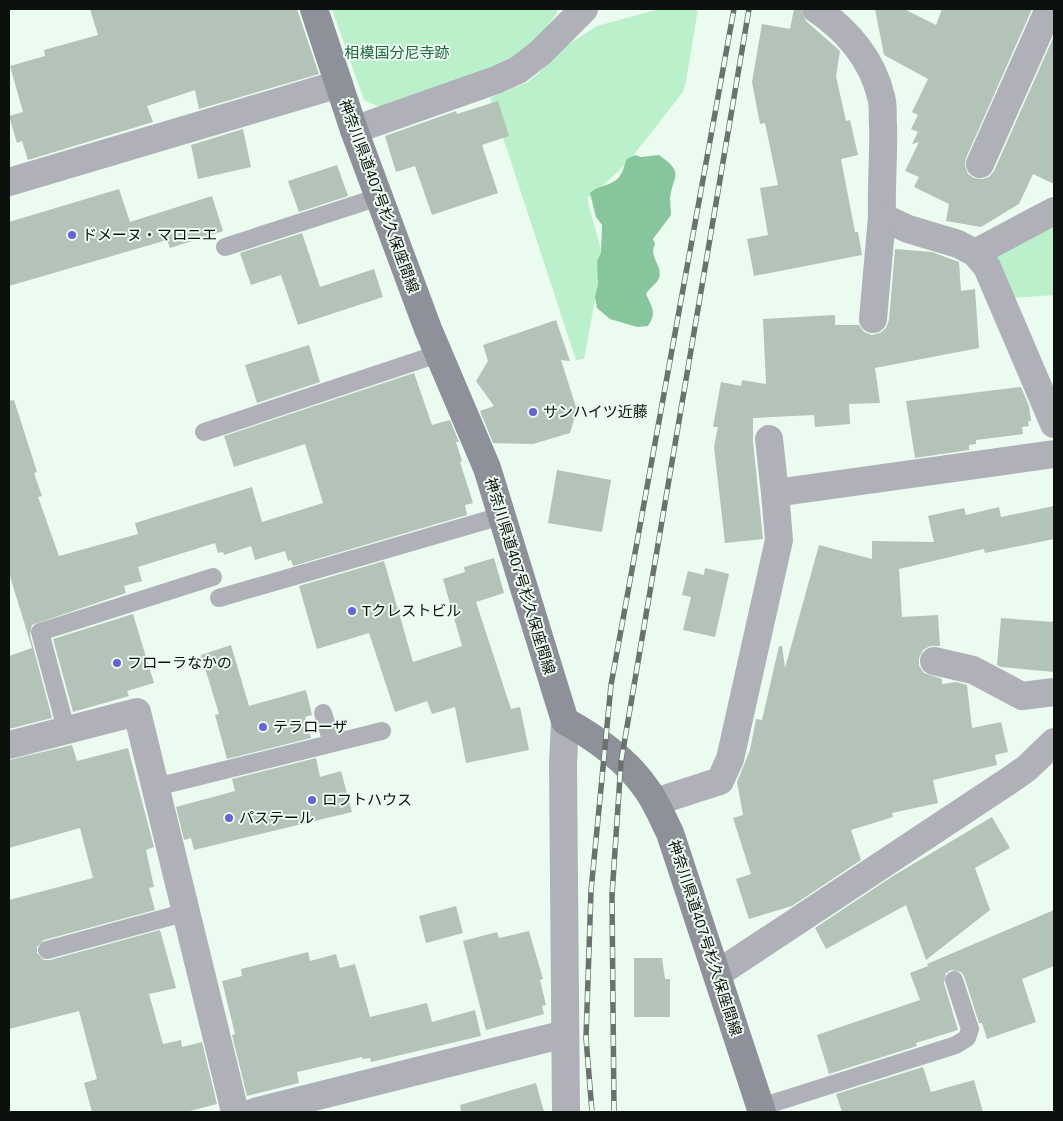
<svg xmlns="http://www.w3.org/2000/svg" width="1063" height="1121" viewBox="0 0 1063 1121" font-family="Helvetica,'Noto Sans JP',sans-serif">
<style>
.green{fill:#baf1cb}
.forest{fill:#87c59c}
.building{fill:#b4c3b8}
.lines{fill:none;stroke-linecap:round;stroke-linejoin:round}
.service{stroke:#b0b1b8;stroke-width:18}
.minor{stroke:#b0b1b8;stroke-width:28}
.secondary{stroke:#8e909a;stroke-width:28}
.rail-casing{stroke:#69726c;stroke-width:5.5}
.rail{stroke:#ebfbef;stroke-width:4;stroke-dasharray:11;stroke-linecap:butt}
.poi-dot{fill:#6263db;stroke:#ebfbef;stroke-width:2}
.labels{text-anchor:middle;stroke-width:4;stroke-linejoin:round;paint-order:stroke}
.park-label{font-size:15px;fill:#22663f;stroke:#ebfbef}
.street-label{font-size:15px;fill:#0c110e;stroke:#ebfbef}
.poi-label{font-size:15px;fill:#0c110e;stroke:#ebfbef;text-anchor:start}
</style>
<rect width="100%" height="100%" fill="#ebfbef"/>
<g class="green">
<polygon points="332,9 557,9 557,13 531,47 510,63 380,107 364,100"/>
<path d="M 659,9 L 698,9 L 686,81 L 683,92 C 653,129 627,170 587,198 L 603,257 L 584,359 L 576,360 L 490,98 L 528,82 L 542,70 L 559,50 L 597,26 Z"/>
<polygon points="1054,224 1054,295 1011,298 996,263 996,255"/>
</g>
<path class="forest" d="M 635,155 L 641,157 L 659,155 C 685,173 673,175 670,198 C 670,204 671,209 671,215 L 653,239 L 655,244 C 648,257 663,265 659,278 C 657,284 649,288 646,294 C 652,307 657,313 648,326 L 637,327 L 610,319 L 597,308 L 595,297 L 598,284 L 597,261 L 601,253 L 602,225 L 596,217 L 590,193 C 598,185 615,186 621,174 C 624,170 624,164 627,159 Z"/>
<g class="building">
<polygon points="90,9 297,9 319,74 199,109 195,90 147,106 153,122 28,160 22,141 17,143 9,116 23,112 10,66 45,56 44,50 98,35"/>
<polygon points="794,9 801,9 806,21 840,51 836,76 846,121 850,120 858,155 841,159 855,232 858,232 862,255 754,276 747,239 768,235 760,188 778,185 765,123 760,124 752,82 762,24 790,29"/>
<polygon points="875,9 904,9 936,25 942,9 1032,9 966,158 965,166 968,174 974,178 982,179 989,177 994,171 1054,36 1054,184 1033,174 1019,204 981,227 946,221 949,204 914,187 919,177 905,171 919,142 912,144 918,132 911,129 918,115 912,112 928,79 884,55"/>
<polygon points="498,101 509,136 482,145 498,193 432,215 415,166 396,172 385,136 456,111 457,114"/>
<polygon points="243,129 251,167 198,179 191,145"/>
<polygon points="337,165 348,196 299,212 288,181"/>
<polygon points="119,189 130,222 212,196 223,231 170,248 167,240 9,286 9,222"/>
<polygon points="302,233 320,287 374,269 383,297 298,325 281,275 251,285 240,253"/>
<polygon points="895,249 932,252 959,262 961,291 975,289 979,348 875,368 880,403 849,404 850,424 815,427 814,415 753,418 753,441 763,539 725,543 714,447 718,427 713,427 721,382 741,386 742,380 766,384 763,319 835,315 835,325 859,325 864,332 872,335 880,333 886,328 889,320"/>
<polygon points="556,320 570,361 561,360 577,410 570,433 533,444 493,443 480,411 494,406 476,381 488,361 483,345"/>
<polygon points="309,345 320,382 257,403 245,365"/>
<polygon points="414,373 432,425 450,420 459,442 456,442 462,461 460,462 473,503 465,505 467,515 293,566 291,560 288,561 285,551 255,560 251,546 224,555 223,552 218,553 215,543 138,567 142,581 124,586 126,593 32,625 30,635 52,718 9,729 9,656 32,648 9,573 9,401 14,400 37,472 34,473 42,496 38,497 59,556 138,534 135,523 252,487 262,522 323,503 305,444 234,467 224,436"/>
<polygon points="1021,387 1029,406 1031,421 1028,421 1029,426 1022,427 1023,434 976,440 976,444 969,445 969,450 915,458 906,401"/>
<polygon points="557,470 611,480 602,532 548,523"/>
<polygon points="1054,506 1054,539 985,553 984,549 899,569 902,617 938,615 940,646 930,646 923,650 919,658 919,666 924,673 942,679 942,684 956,682 967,685 972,728 1001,722 1008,752 995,755 997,765 933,780 938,803 892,813 893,817 851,830 861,860 792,906 749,919 736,879 751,874 733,818 743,815 737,782 750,750 756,719 762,720 779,646 782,646 785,668 819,545 872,559 872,541 934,542 928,516 964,508 966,515 999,507 1001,517"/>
<polygon points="494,558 504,593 476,602 511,709 520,707 529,750 466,763 455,707 432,714 427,701 395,712 369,633 317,649 299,586 384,561 413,662 462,646 443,579 465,572 464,567"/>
<polygon points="705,568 729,574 715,637 683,630 691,597 682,595 688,571 704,575"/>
<polygon points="133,614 154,683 127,691 129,696 73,712 53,639"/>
<polygon points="1001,618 1054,622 1054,672 1001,667 997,665"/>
<polygon points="231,645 249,706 306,690 312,715 305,717 311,738 227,759 215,715 219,714 201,655"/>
<polygon points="72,745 77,761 128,748 154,847 146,850 154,887 149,888 155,910 44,940 37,947 37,953 44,960 50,960 160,930 176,988 149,994 163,1044 181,1040 182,1047 202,1042 217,1104 186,1112 92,1112 84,1083 97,1079 79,1011 9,1029 9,900 93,878 80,828 9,848 9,760"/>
<polygon points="316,758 320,777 341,771 352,812 194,850 191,838 184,840 176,807 235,791 232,779"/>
<polygon points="992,817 1010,848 975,868 990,910 926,960 906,905 826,949 815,928 893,876"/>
<polygon points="456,906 463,933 426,943 419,916"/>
<polygon points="1054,910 1054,966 1022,979 1036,1022 987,1039 982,1023 979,1023 964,976 961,972 951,970 946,973 944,983 958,1030 916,1043 917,1046 829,1074 817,1035 920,1000 910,973 928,966 927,964"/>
<polygon points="529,931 543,979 540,980 546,1005 542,1006 544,1014 486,1030 463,941 497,932 499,938"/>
<polygon points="308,952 310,961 336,954 340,968 355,964 370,1017 427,1003 432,1022 475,1010 481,1036 371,1062 370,1058 362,1059 362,1057 297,1072 299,1083 247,1096 232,1035 235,1034 222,981 242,976 241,969"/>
<polygon points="634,958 662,958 665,979 670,979 670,1017 634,1017"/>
<polygon points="923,1067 931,1092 974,1080 983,1112 842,1112 836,1094"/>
<polygon points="536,1083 544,1112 461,1112 460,1105"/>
</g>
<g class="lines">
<g class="service">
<polyline points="225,247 379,197"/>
<polyline points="204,432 438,354"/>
<polyline points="219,598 501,516"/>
<polyline points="323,713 332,743"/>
<polyline points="66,729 40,632 213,577"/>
<polyline points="156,787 382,731"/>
<polyline points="47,950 187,912"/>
<polyline points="761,1107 956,1045 967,1038 970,1029 954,980"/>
</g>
<g class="minor">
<path d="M 816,9 C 847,30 873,60 881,97 C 884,105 882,115 883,124 C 884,155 881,185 882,217 L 908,229 L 958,244 L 975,253 L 987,267 L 1054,424"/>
<polyline points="354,130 496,80 518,70 540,53 584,9"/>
<polyline points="980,164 1049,9"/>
<polyline points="9,182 339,84"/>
<polyline points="975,253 1054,211"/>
<polyline points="873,319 882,217"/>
<polyline points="769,439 775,493"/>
<polyline points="934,661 973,670 1022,696 1054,692"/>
<polyline points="565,721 563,765 566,1112"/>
<polyline points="9,745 137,712 235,1112"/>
<polyline points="655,802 720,781 730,759 779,540 775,493 1054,454"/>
<polyline points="717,974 1010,780 1027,768 1054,742"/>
<polyline points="254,1112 565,1034"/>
</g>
<path class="secondary" d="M 314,9 L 354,130 L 428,329 L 487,468 L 565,721 C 596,738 628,761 648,791 C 657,804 663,819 670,833 L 762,1112"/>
<defs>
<g id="rail">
<polyline points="592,1112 586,1038 591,891 611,685 734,9"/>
<polyline points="614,1112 612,895 621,762 749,9"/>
</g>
</defs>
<use href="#rail" class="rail-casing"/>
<use href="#rail" class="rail"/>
</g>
<g class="poi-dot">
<circle cx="72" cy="235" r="5"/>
<circle cx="533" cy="412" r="5"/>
<circle cx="352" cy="611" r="5"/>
<circle cx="117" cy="663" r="5"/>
<circle cx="263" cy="727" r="5"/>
<circle cx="312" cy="800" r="5"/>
<circle cx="229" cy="818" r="5"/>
</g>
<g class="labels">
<g class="park-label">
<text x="397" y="58">相模国分尼寺跡</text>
</g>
<g class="street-label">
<text transform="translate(379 196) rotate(70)" y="5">神奈川県道407号杉久保座間線</text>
<text transform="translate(520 576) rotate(73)" y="5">神奈川県道407号杉久保座間線</text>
<text transform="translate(705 938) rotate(72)" y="5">神奈川県道407号杉久保座間線</text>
</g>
<g class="poi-label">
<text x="82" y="240">ドメーヌ・マロニエ</text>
<text x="543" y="417">サンハイツ近藤</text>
<text x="362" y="616">Tクレストビル</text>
<text x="127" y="668">フローラなかの</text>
<text x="273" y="732">テラローザ</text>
<text x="322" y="805">ロフトハウス</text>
<text x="239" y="823">パステール</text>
</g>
</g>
<rect width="1063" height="1121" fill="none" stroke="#0c110e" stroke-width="20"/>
</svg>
